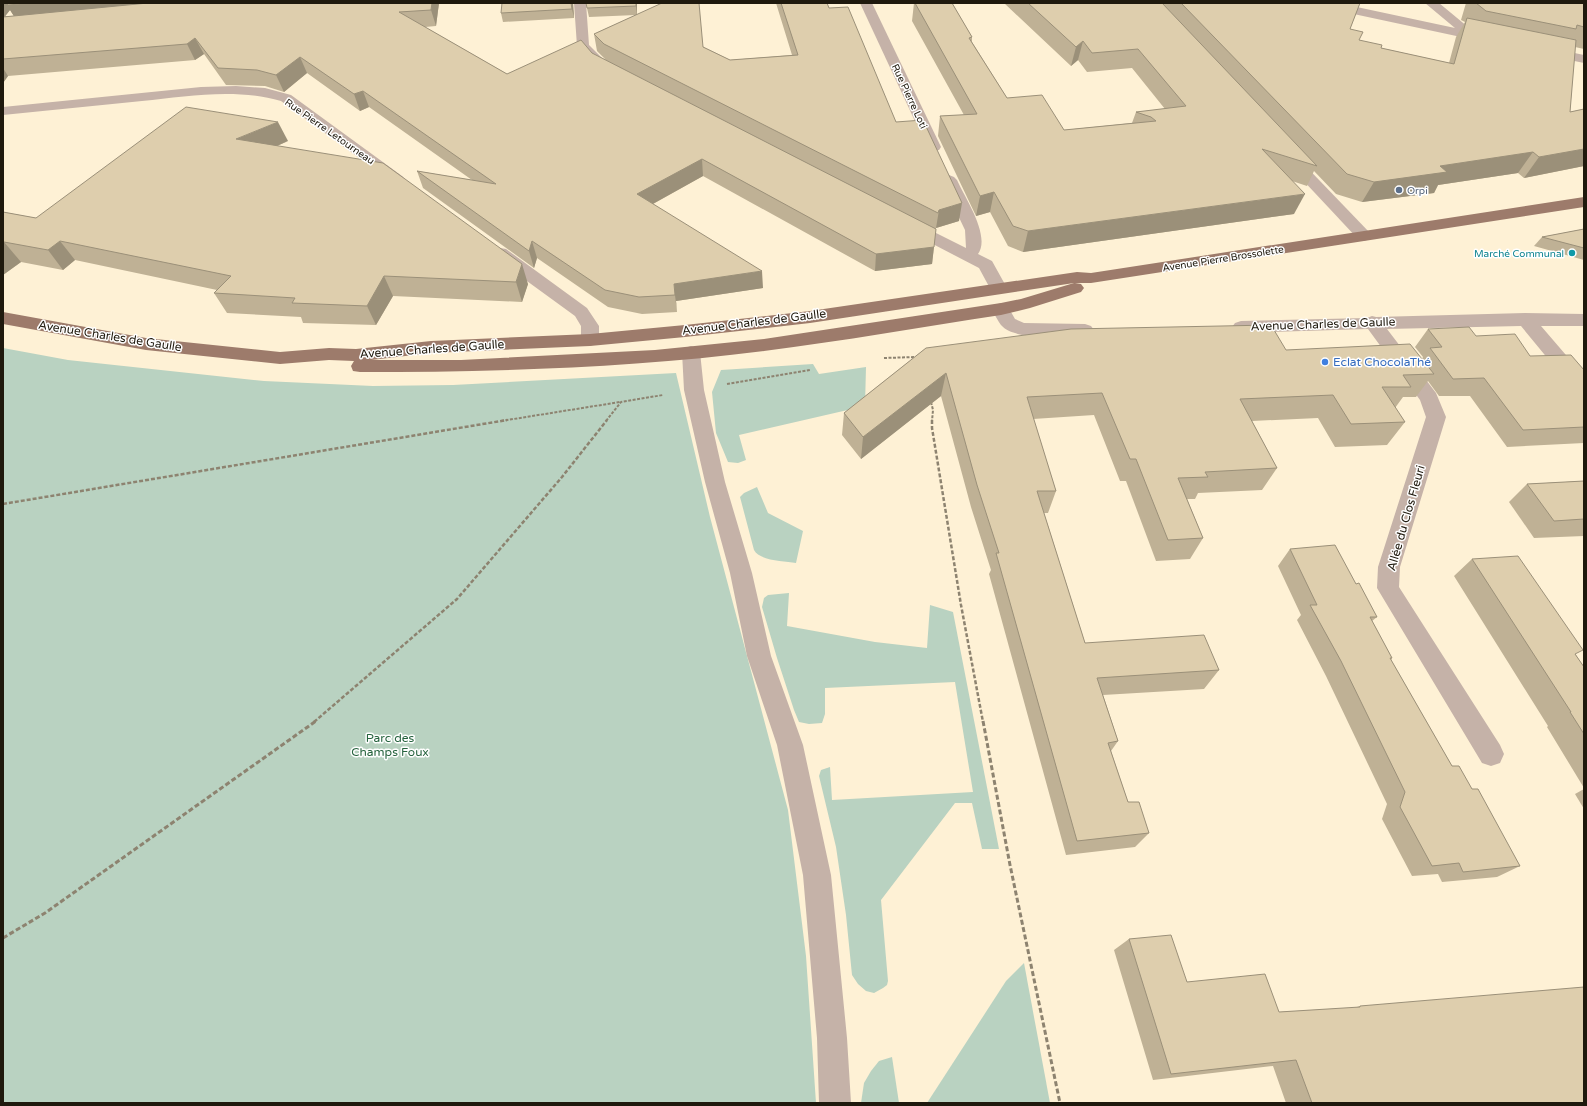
<svg xmlns="http://www.w3.org/2000/svg" width="1587" height="1106" viewBox="0 0 1587 1106" font-family="'Varela Round',sans-serif">
<style>
.green{fill:#b9d2c1}
.lines{fill:none;stroke-linecap:round;stroke-linejoin:round}
.path-far2{stroke:#8d8370;stroke-width:2;stroke-dasharray:3 1.5;stroke-linecap:butt}
.path-far1{stroke:#8d8370;stroke-width:2.5;stroke-dasharray:4 2;stroke-linecap:butt}
.path{stroke:#8d8370;stroke-width:3;stroke-dasharray:5 2.5;stroke-linecap:butt}
.minor{fill:#c5b2a8;fill-rule:evenodd}
.major{fill:#9d7b6b;fill-rule:evenodd}
.wall{fill:#bfb195;fill-rule:evenodd}
.shaded-wall{fill:#9b9079}
.building{fill:#decead;stroke:#9b9079}
.service-dot{fill:#5c6f8a;stroke:#fff;stroke-width:1.5}
.culture-dot{fill:#0f9aa8;stroke:#fff;stroke-width:1.5}
.shop-dot{fill:#3f7fe0;stroke:#fff;stroke-width:1.5}
.labels{text-anchor:middle;stroke-width:3;stroke-linejoin:round;paint-order:stroke}
.far-street-label{font-size:10px;fill:#1f190d;stroke:#fff}
.far-service-label{font-size:10px;fill:#4e5e75;stroke:#fff;text-anchor:start}
.far-culture-label{font-size:10px;fill:#0d838f;stroke:#fff;text-anchor:end}
.street-label{font-size:12px;fill:#1f190d;stroke:#fff}
.shop-label{font-size:12px;fill:#366cbe;stroke:#fff;text-anchor:start}
.park-label{font-size:12px;fill:#26633e;stroke:#fff}
</style>
<rect width="100%" height="100%" fill="#fef1d5"/>
<g class="green">
<polygon points="3,348 68,360 264,381 373,386 453,385 676,373 710,517 788,810 806,956 816,1103 3,1103"/>
<polygon points="813,364 819,374 866,367 865,406 739,435 746,460 738,463 728,462 716,433 712,392 721,370"/>
<path d="M 757,487 L 768,513 L 803,531 L 796,563 C 784,561 760,561 754,550 L 740,497 L 744,493 Z"/>
<polygon points="789,593 787,626 875,642 927,648 930,605 953,612 999,849 982,849 972,803 955,803 881,900 888,981 887,985 883,988 874,993 866,991 858,984 852,975 846,915 836,847 819,776 821,770 830,767 832,800 973,792 955,682 825,688 825,714 822,723 809,724 799,722 794,710 777,658 762,607 764,598 768,595"/>
<polygon points="1024,963 1050,1103 927,1103 1006,981"/>
<polygon points="892,1057 899,1103 861,1103 864,1083 871,1071 879,1061"/>
</g>
<g class="lines">
<g class="path-far2">
<polyline points="884,358 917,357"/>
<polyline points="727,384 810,370"/>
<polyline points="931,402 933,410 932,421"/>
<polyline points="501,421 620,402"/>
<polyline points="606,421 621,402 663,395"/>
</g>
<g class="path-far1">
<polyline points="932,420 932,428 961,605 983,722"/>
<polyline points="3,504 507,420"/>
<polyline points="314,722 457,599 562,477 607,420"/>
</g>
<g class="path">
<polyline points="983,721 1010,865 1060,1103"/>
<polyline points="3,938 45,913 316,721"/>
</g>
<g class="minor">
<polygon points="574,3 586,3 589,45 606,62 608,65 606,68 596,68 577,46"/>
<polygon points="860,3 872,3 941,147 939,150 934,151 929,150 927,147"/>
<polygon points="1315,3 1338,3 1455,28 1425,3 1439,3 1474,32 1494,36 1495,39 1494,42 1489,43 1321,7 1317,6"/>
<polygon points="1546,47 1584,55 1584,63 1541,54 1540,51 1541,48"/>
<path d="M 236,86 L 265,88 L 291,95 L 402,176 L 405,179 L 402,182 L 397,184 L 392,182 L 281,101 C 236,88 188,96 142,101 C 96,106 49,110 3,115 L 3,107 L 201,87 Z"/>
<polygon points="1290,154 1295,155 1370,233 1372,236 1370,239 1364,241 1358,239 1285,161 1283,158 1285,155"/>
<path d="M 949,175 L 954,177 L 957,180 C 965,198 991,236 978,254 L 992,261 L 1007,288 L 1004,292 L 998,293 L 992,292 L 979,268 L 902,228 L 900,225 L 902,222 L 908,220 L 914,222 L 966,248 L 965,230 L 941,180 L 944,177 Z"/>
<polygon points="500,248 506,249 587,308 599,326 599,340 596,344 590,346 584,344 581,340 581,326 575,316 494,257 492,253 494,249"/>
<path d="M 1001,303 L 1007,305 L 1015,319 L 1024,323 L 1085,324 L 1091,326 L 1094,330 L 1091,334 L 1085,336 L 1022,335 C 1002,330 1001,327 992,309 L 995,305 Z"/>
<polygon points="1525,313 1584,314 1584,326 1541,326 1584,376 1584,396 1577,394 1521,326 1387,329 1436,393 1446,417 1400,567 1399,587 1500,745 1504,754 1500,763 1491,766 1482,763 1377,588 1378,567 1426,417 1420,400 1368,329 1241,333 1235,331 1232,327 1235,323 1241,321 1367,318 1372,316 1376,317"/>
<polygon points="691,346 697,348 700,352 704,390 725,482 752,573 771,656 803,745 831,875 847,1038 851,1103 819,1103 817,1038 803,875 777,745 747,656 730,573 705,482 684,390 682,352 685,348"/>
</g>
<path class="major" d="M 1584,197 L 1584,207 L 1091,283 L 1075,283 L 1081,284 L 1084,288 L 1081,292 L 1030,308 L 1001,315 C 922,327 843,341 764,351 C 630,368 495,372 360,372 L 353,371 L 351,366 L 354,361 L 329,360 L 280,364 L 146,350 L 3,324 L 3,312 L 146,338 L 280,352 L 329,348 L 356,349 L 431,341 L 590,334 L 685,325 L 810,311 L 1077,272 L 1091,273 ZM 1074,283 L 1021,299 L 1001,303 L 764,339 L 655,350 L 461,360 L 371,360 L 431,353 L 590,346 L 685,337 L 810,323 Z"/>
</g>
<g class="wall">
<path d="M 3,3 L 439,3 L 436,26 L 425,27 L 507,74 L 592,53 L 606,60 L 597,51 L 594,34 L 636,15 L 589,17 L 587,8 L 637,3 L 637,14 L 730,60 L 792,55 L 776,3 L 827,3 L 829,8 L 896,122 L 959,221 L 936,228 L 932,264 L 875,271 L 703,176 L 653,204 L 763,288 L 676,301 L 677,312 L 642,314 L 608,307 L 537,258 L 534,268 L 423,188 L 417,171 L 472,180 L 369,107 L 360,111 L 307,73 L 284,92 L 265,86 L 226,85 L 204,54 L 195,60 L 8,76 L 3,83 ZM 10,10 L 14,16 L 5,16 Z"/>
<polygon points="573,3 574,18 503,22 501,13"/>
<polygon points="914,3 952,3 972,37 972,42 1007,98 1064,130 1132,123 1136,112 1165,109 1132,68 1087,72 1078,60 1071,66 1004,3 1360,3 1350,29 1359,40 1381,48 1449,63 1456,37 1465,22 1461,20 1466,3 1584,3 1584,49 1575,47 1570,112 1584,109 1584,166 1524,178 1518,173 1438,185 1434,193 1362,202 1336,194 1314,171 1307,186 1292,181 1294,214 1023,252 1008,246 990,212 976,216 938,136 940,116 964,115 912,21"/>
<polygon points="288,141 277,146 528,284 522,302 393,296 376,325 303,323 301,317 227,313 214,293 217,290 75,260 63,270 21,262 3,275 3,212 36,218"/>
<polygon points="1584,229 1584,260 1534,246 1542,237"/>
<polygon points="1428,329 1476,336 1530,356 1584,370 1584,443 1507,447 1470,396 1439,396 1428,381 1416,397 1403,397 1395,408 1405,422 1387,445 1335,447 1318,418 1252,421 1277,468 1262,490 1198,493 1195,499 1187,499 1203,538 1190,559 1156,561 1126,481 1120,481 1094,415 1033,419 1056,491 1048,513 1044,513 1085,643 1219,670 1204,689 1103,695 1118,741 1111,751 1128,802 1149,833 1135,847 1066,855 989,574 991,570 971,507 941,396 861,459 842,435 844,413 926,348 1286,350 1422,359 1423,357 1415,347"/>
<polygon points="1584,481 1584,536 1534,538 1509,502 1527,484"/>
<polygon points="1290,549 1356,584 1377,617 1372,621 1392,658 1391,660 1452,766 1472,789 1520,866 1497,877 1442,882 1438,874 1412,876 1382,819 1387,804 1326,676 1297,620 1301,615 1278,566"/>
<polygon points="1472,559 1576,655 1584,667 1584,788 1547,727 1548,726 1454,576"/>
<polygon points="1584,789 1584,809 1575,794"/>
<polygon points="1129,939 1187,982 1279,1012 1354,1008 1360,1006 1584,1103 1286,1103 1273,1066 1153,1080 1114,950"/>
</g>
<g class="shaded-wall">
<polygon points="3,3 219,3 17,21 10,10 3,19"/>
<polygon points="432,3 439,3 436,26 431,10"/>
<polygon points="571,3 573,3 574,18 572,9"/>
<polygon points="636,3 637,3 637,15 636,6"/>
<polygon points="195,38 204,54 195,60 187,44"/>
<polygon points="1083,41 1078,60 1071,66 1076,47"/>
<polygon points="300,57 307,73 284,92 276,75"/>
<polygon points="3,68 8,76 3,83"/>
<polygon points="363,91 369,107 360,111 354,94"/>
<polygon points="278,122 288,141 247,159 236,139"/>
<polygon points="1584,149 1584,166 1524,178 1539,157"/>
<polygon points="1533,152 1518,173 1438,185 1434,193 1362,202 1374,182 1440,166"/>
<polygon points="702,159 703,176 640,211 637,194"/>
<polygon points="994,192 990,212 976,216 980,196"/>
<polygon points="1305,194 1294,214 1023,252 1028,231"/>
<polygon points="962,203 959,221 936,228 939,210"/>
<polygon points="60,241 75,260 63,270 48,250"/>
<polygon points="532,241 537,258 534,268 529,251"/>
<polygon points="4,242 21,262 3,275 3,243"/>
<polygon points="934,247 932,264 875,271 876,254"/>
<polygon points="522,264 528,284 522,302 516,282"/>
<polygon points="762,271 763,288 676,301 677,312 675,295 674,284"/>
<polygon points="384,276 393,296 376,325 367,306"/>
<polygon points="946,373 941,396 861,459 863,437"/>
</g>
<g class="building">
<polygon points="9,3 34,3 7,5"/>
<polygon points="148,3 432,3 431,10 399,12 507,74 581,40 592,53 936,229 934,247 876,254 702,159 637,194 762,271 674,284 675,295 639,297 605,290 532,241 529,251 417,171 496,184 363,91 354,94 300,57 276,75 257,70 218,68 195,38 187,44 3,59 3,17"/>
<polygon points="502,3 571,3 572,9 501,13"/>
<polygon points="586,3 636,3 636,6 587,8"/>
<polygon points="662,3 699,3 703,47 730,60 798,55 781,3 827,3 829,8 848,7 896,122 923,120 962,203 939,210 938,213 604,44 594,34"/>
<polygon points="915,3 952,3 972,37 969,38 1007,98 1042,95 1064,130 1156,121 1151,117 1136,112 1186,106 1138,49 1092,53 1083,41 1076,47 1028,3 1162,3 1317,166 1262,149 1305,194 1028,231 1013,226 994,192 980,196 940,116 977,114"/>
<polygon points="1181,3 1360,3 1350,29 1363,32 1359,40 1382,45 1381,48 1454,64 1467,18 1576,40 1570,112 1584,109 1584,149 1539,157 1533,152 1440,166 1447,172 1374,182 1347,174"/>
<polygon points="1476,3 1584,3 1584,27 1577,25 1576,29 1486,11"/>
<polygon points="186,107 278,122 236,139 383,163 522,264 516,282 384,276 367,306 292,303 295,298 214,293 231,276 60,241 48,250 4,242 3,243 3,212 36,218"/>
<polygon points="1584,229 1584,248 1542,237"/>
<polygon points="1271,325 1286,350 1410,344 1434,374 1403,375 1411,387 1382,387 1405,422 1351,424 1333,395 1240,399 1277,468 1205,472 1208,477 1178,478 1203,538 1168,540 1136,459 1130,459 1102,393 1027,397 1056,491 1037,491 1085,643 1204,635 1219,670 1097,678 1118,741 1108,743 1128,802 1139,802 1149,833 1077,841 996,553 999,553 977,485 946,373 863,437 844,413 926,348 1071,329"/>
<polygon points="1469,327 1476,336 1515,334 1530,356 1571,355 1584,370 1584,427 1523,430 1484,378 1453,379 1430,348 1442,347 1428,329"/>
<polygon points="1584,481 1584,519 1554,521 1527,484"/>
<polygon points="1335,545 1356,584 1359,583 1377,617 1370,617 1392,658 1390,658 1452,766 1459,766 1472,789 1478,789 1520,866 1463,872 1459,863 1432,866 1400,807 1405,792 1341,661 1310,605 1317,605 1290,549"/>
<polygon points="1518,556 1583,650 1575,654 1584,667 1584,734 1570,712 1571,712 1472,559"/>
<polygon points="1171,935 1187,982 1265,974 1279,1012 1360,1007 1360,1006 1584,987 1584,1103 1312,1103 1296,1060 1171,1074 1129,939"/>
</g>
<circle class="service-dot" cx="1399" cy="190" r="4"/>
<circle class="culture-dot" cx="1572" cy="253" r="4"/>
<circle class="shop-dot" cx="1325" cy="362" r="4"/>
<g class="labels">
<g class="far-street-label">
<text transform="translate(910 96) rotate(65)" y="4">Rue Pierre Loti</text>
<text transform="translate(330 131) rotate(35)" y="4">Rue Pierre Letourneau</text>
<text transform="translate(1223 258) rotate(-9)" y="4">Avenue Pierre Brossolette</text>
</g>
<g class="far-service-label">
<text x="1407" y="194">Orpi</text>
</g>
<g class="far-culture-label">
<text x="1564" y="257">Marché Communal</text>
</g>
<g class="street-label">
<text transform="translate(754 322) rotate(-7)" y="4">Avenue Charles de Gaulle</text>
<text transform="translate(1323 324) rotate(-2)" y="4">Avenue Charles de Gaulle</text>
<text transform="translate(110 336) rotate(9)" y="4">Avenue Charles de Gaulle</text>
<text transform="translate(432 349) rotate(-4)" y="4">Avenue Charles de Gaulle</text>
<text transform="translate(1406 518) rotate(-74)" y="4">Allée du Clos Fleuri</text>
</g>
<g class="shop-label">
<text x="1333" y="366">Eclat ChocolaThé</text>
</g>
<g class="park-label">
<text x="390" y="742">Parc des<tspan x="390" dy="14">Champs Foux</tspan></text>
</g>
</g>
<rect width="1587" height="1106" fill="none" stroke="#1f190d" stroke-width="8"/>
</svg>
